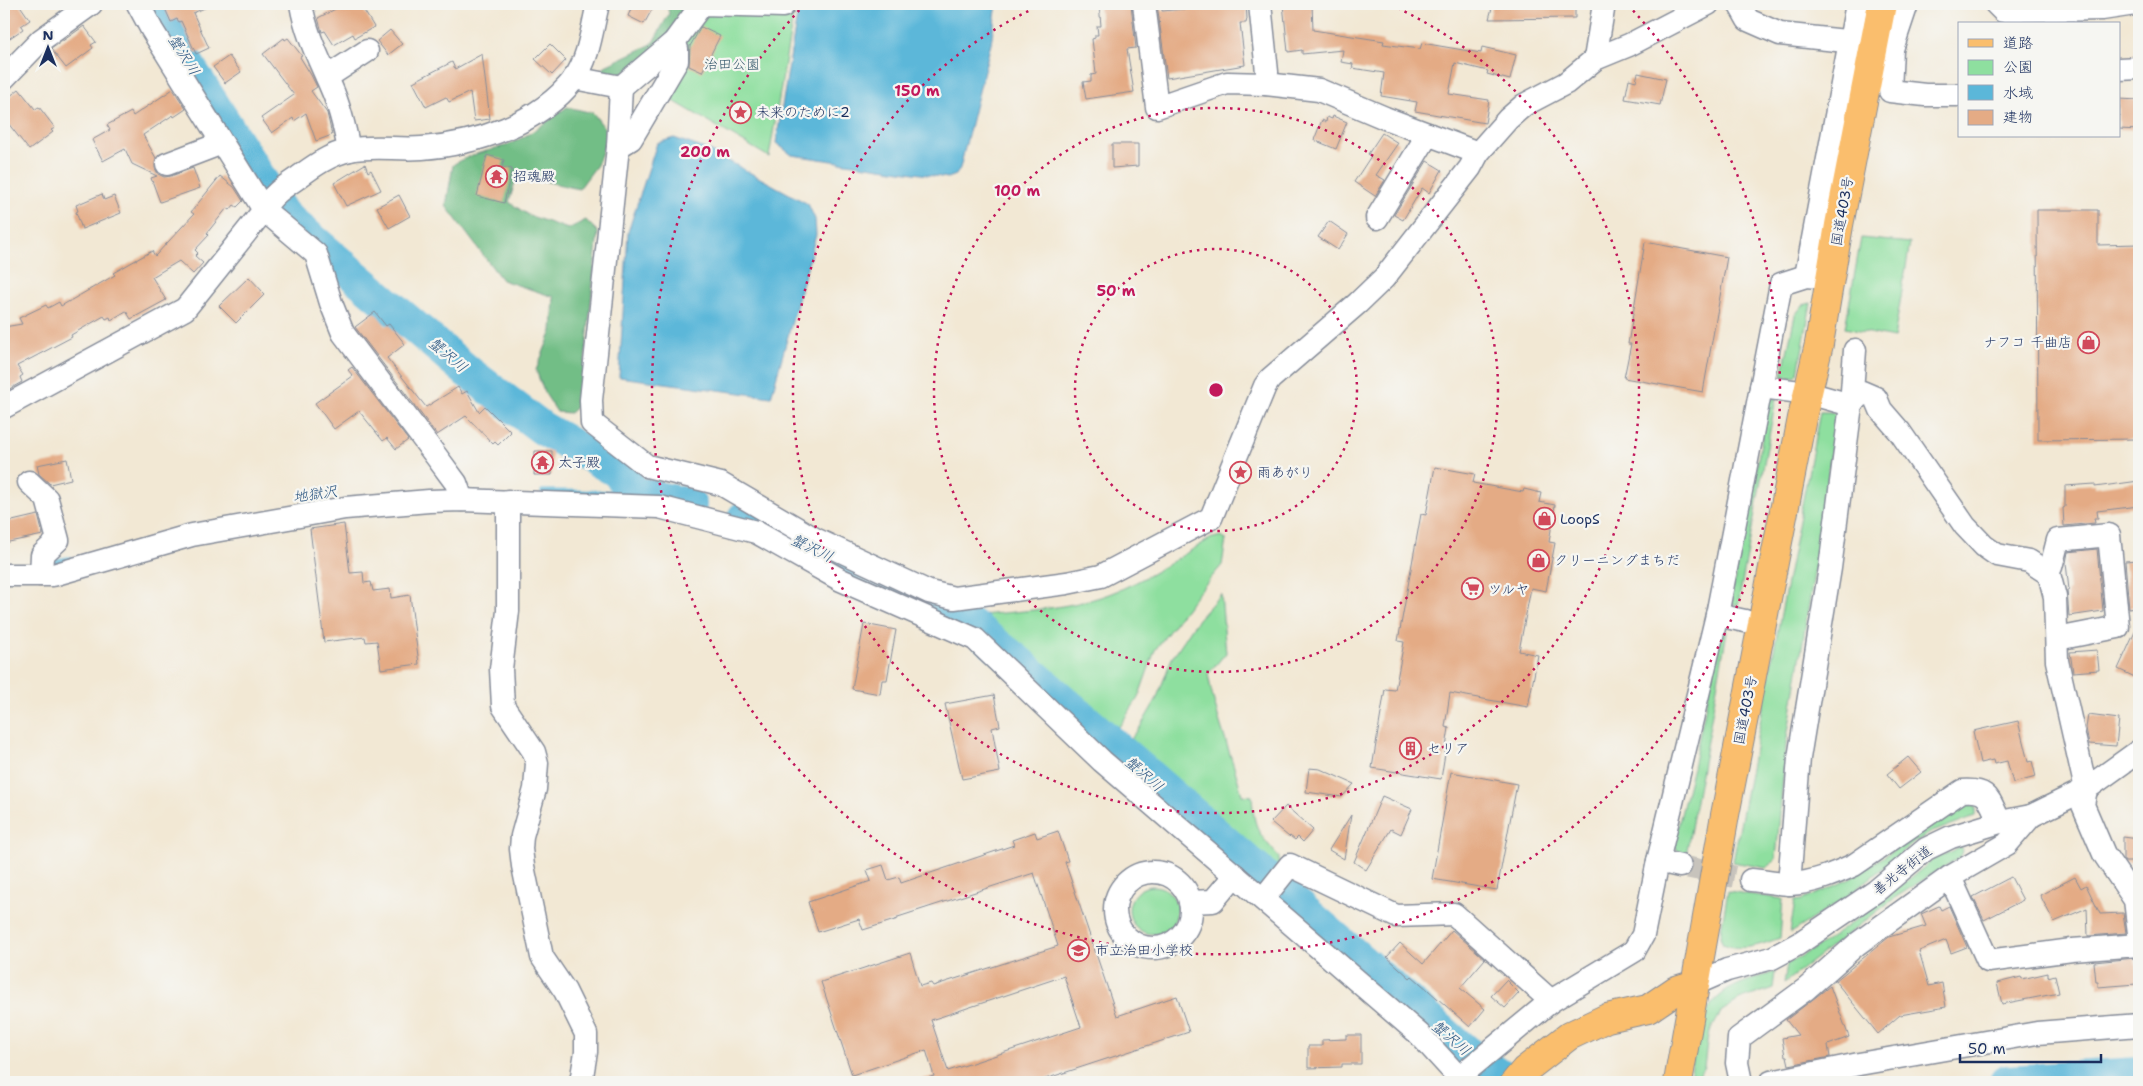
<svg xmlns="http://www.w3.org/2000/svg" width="2143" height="1086" viewBox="0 0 2143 1086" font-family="'Shantell Sans','Klee One',sans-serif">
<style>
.green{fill:#8edf9f;stroke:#54877e}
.forest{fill:#72be86;stroke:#467672}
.water{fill:#5bb7d9;stroke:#3b739c}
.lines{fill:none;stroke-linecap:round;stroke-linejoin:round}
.stream{stroke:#5bb7d9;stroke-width:5.5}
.river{stroke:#5bb7d9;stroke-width:34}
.building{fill:#e4ab85;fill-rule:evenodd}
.minor-tunnel{stroke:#c7c3bc;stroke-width:22;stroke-dasharray:22 11;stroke-linecap:butt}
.minor-casing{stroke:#868c99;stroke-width:25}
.major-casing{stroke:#868c99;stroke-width:30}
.highway-casing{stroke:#868c99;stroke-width:30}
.minor{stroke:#fff;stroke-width:22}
.major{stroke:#fabe6d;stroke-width:28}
.highway{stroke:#fabe6d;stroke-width:28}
.ring{fill:none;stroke:#c2185b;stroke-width:2.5;stroke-dasharray:2.5 5}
.labels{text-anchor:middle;stroke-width:4.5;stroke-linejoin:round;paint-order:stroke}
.park-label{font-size:14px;fill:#385b6e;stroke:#f6f6f2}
.poi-label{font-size:14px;fill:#1b2f5e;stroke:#f6f6f2;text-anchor:start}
.street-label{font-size:14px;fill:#1b2f5e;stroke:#f6f6f2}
.water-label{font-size:15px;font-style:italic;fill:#2e5883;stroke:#f6f6f2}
.centre{fill:#c2185b;stroke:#f6f6f2;stroke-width:2.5}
.ring-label{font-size:15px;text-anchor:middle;font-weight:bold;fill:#c2185b;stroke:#f6f6f2;stroke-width:4.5;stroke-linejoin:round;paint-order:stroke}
</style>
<rect width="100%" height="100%" fill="#f6f6f2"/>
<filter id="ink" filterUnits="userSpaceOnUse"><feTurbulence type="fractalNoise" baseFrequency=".02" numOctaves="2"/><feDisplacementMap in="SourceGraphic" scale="10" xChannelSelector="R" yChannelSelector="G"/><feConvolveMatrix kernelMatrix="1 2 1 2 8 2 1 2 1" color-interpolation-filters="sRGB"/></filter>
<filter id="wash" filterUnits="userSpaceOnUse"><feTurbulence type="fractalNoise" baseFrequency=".0096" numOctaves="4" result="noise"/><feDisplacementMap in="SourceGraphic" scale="20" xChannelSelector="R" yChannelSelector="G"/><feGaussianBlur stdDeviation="1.12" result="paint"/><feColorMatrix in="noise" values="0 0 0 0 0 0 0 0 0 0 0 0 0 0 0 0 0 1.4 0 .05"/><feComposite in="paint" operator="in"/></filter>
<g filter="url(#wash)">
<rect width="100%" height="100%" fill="#f2e8d4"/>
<g class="green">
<polygon points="703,9 794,10 769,157 665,96 680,39"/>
<polygon points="1861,238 1910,243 1894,338 1845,328"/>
<polygon points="1811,303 1798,373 1794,377 1782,376 1795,315 1803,305"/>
<polygon points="1770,397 1776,398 1738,605 1730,603"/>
<polygon points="1820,412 1832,412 1836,415 1819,543 1786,744 1776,859 1766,868 1733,862"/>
<path d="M 1221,536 L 1226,539 L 1222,565 L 1193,599 L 1155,650 L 1138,698 L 1115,733 L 1003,637 L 972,616 C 1017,611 1066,610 1109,594 C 1145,581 1177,558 1210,539 Z"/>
<path d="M 1221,594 L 1226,653 L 1208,674 C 1215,716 1232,755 1242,795 L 1252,796 C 1254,830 1258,832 1279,857 L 1279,867 L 1274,872 L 1126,744 L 1139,729 L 1156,700 L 1172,658 L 1198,619 Z"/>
<polygon points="1721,631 1727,632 1686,855 1677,850 1674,842 1693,767"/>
<polygon points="1967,804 1975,806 1975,816 1930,833 1914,843 1844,899 1790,933 1795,901 1802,900 1850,879 1927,828"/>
<polygon points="1961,847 1963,851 1961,856 1896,897 1784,983 1787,964 1819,946 1878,904 1933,860"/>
<circle cx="1153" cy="910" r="24"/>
<path d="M 1728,891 L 1783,899 L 1780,938 C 1760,945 1743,952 1723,944 L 1720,936 Z"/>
<path d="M 1775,972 L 1773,988 L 1739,1000 L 1722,1011 L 1708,1035 L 1704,1067 L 1698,1076 L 1690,1078 C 1696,1045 1696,1010 1728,990 C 1741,982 1760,977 1775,972 Z"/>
</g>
<g class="forest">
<path d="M 667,4 L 695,4 C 685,18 675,35 662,48 C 650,61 619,80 602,72 L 605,66 L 652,44 L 669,14 Z"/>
<path d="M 567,107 L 593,113 L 609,134 L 597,165 L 579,189 L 517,175 L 509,202 L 528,215 L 568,229 L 586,220 L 598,232 L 581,403 L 570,413 L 557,412 L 544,392 L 536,370 L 552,331 L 554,297 L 502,280 L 446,206 L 453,165 C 468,154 486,152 504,146 C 527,138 547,121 567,107 Z"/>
</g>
<g class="water">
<polygon points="799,4 997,4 991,43 960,168 956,175 948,178 792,155 776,143"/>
<polygon points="674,138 708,150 808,204 815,219 816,235 771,397 619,377 628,232 657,143"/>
</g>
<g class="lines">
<g class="stream">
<polyline points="543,492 635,493"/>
<polyline points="46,563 69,559"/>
</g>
<g class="river">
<polyline points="152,4 191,70 283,215 468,372 542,428 617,471 635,493 690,505"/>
<polyline points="744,518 760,523 832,560 974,627 1016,660 1466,1052 1511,1082"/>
<polyline points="2006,1082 2139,1074"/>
</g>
</g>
<g id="blocks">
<g class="building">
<polygon points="4,4 19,4 30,20 21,26 23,29 4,42"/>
<polygon points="163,4 214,4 193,13 209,48 196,54 181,21 179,22 177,19 171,22"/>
<polygon points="345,4 360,4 374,27 355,38 353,34 334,45 325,31 322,32 318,18"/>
<polygon points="633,4 655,4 644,24 628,16"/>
<polygon points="1099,4 1131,4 1136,48 1127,49 1134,92 1086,99 1083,82 1091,81 1091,75 1096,74 1092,39 1095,38 1095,35 1098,35 1097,26 1101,26"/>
<polygon points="1157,4 1162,4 1162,11 1207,7 1207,4 1246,4 1247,19 1246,23 1240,23 1245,65 1167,78"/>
<polygon points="1283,4 1312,4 1313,30 1384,41 1383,44 1420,49 1422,43 1481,53 1482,47 1516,55 1510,80 1487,74 1488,71 1455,63 1449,94 1489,100 1485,123 1415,111 1417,102 1381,96 1384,73 1352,68 1353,64 1341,62 1343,50 1302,54 1302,50 1288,52"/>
<polygon points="1493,4 1575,4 1575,18 1489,19"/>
<polygon points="84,26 96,42 91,45 93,48 66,68 51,49"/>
<polygon points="701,27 720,36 702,72 689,66 690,46"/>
<polygon points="390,30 402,44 388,55 377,41"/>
<polygon points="284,38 285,40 288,38 302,56 300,57 311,75 317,87 311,91 327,113 332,135 316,141 306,113 294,121 293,118 272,133 261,118 294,95 263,54"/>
<polygon points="550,44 566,60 552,75 535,59"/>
<polygon points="482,54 490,119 474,121 470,92 449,102 446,97 426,107 413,82 452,62 455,69"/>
<polygon points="229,56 241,72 225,83 213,67"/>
<polygon points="1638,73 1666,79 1660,105 1625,99 1629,79 1636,81"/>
<polygon points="19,89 35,109 39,107 55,128 51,130 53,132 29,150 4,118 4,101"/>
<polygon points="173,89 186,109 174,117 173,115 143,135 156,158 155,168 158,174 164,177 171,176 193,168 200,188 160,202 151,178 157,176 132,164 125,149 103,161 92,140 110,130 107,125 131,112 133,116"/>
<polygon points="2119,99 2139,100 2139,130 2119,129"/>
<polygon points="1333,116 1347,122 1336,149 1314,140 1322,120 1326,122 1327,117 1332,119"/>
<polygon points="1382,133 1398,143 1376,175 1385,180 1375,196 1354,182 1371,156 1368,154"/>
<polygon points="1112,144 1138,144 1138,166 1112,168"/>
<polygon points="487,155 504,160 502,167 512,169 504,203 477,196"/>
<polygon points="1427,161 1442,170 1429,193 1422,188 1403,220 1394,215"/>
<polygon points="365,164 368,172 371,170 381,190 346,206 334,183"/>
<polygon points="220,176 234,187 243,201 237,207 234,205 230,210 227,208 207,233 209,235 195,250 198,253 195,256 203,263 193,274 179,261 152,277 166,300 131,319 126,311 111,320 110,317 106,319 104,316 71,335 72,337 17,366 23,375 20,377 22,382 4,392 4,327 22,324 19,318 46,305 48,308 59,302 61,306 115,275 113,273 152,251 155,256 194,214 191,212"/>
<polygon points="102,194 104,200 114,196 121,213 82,229 76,212 78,211 76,205"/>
<polygon points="399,195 410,216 389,228 377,207"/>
<polygon points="2037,210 2098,210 2098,245 2139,244 2139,439 2038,440"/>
<polygon points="1329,221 1348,234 1338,250 1318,237"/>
<polygon points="1645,242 1727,257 1703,392 1624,378 1631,344 1628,344"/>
<polygon points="249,277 263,292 262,293 264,295 236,323 219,306"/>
<polygon points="375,312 386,326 389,324 405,344 387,358 426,407 458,387 462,394 467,391 479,412 485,406 511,432 498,445 495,442 493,444 466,416 437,435 355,327"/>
<polygon points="352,367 408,440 396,449 387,438 383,441 359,411 334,429 315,403 353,376 348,370"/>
<polygon points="535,451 552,451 552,475 534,475"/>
<polygon points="67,459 71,479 50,484 39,474 37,465"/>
<polygon points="1435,467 1475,474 1473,483 1523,492 1524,489 1541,493 1539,502 1555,505 1549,542 1555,543 1546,591 1531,588 1519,651 1538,655 1528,707 1450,693 1445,727 1449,728 1441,779 1372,768 1385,689 1395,690 1404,642 1398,641 1421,514 1426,515"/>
<polygon points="2139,481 2139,506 2097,511 2098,518 2094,518 2095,523 2064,526 2063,508 2065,507 2065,486 2095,484 2095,487"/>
<polygon points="38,515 43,535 4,543 4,526 8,525 8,522"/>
<polygon points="344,524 350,573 363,572 364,583 371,582 373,591 390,589 391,598 410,595 419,664 381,669 377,641 366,642 365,637 324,642 310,529"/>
<polygon points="2097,549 2103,611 2069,616 2067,590 2069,590 2066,563 2068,552"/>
<polygon points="2139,560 2139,606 2129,608 2125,561"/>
<polygon points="2139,623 2139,679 2118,669"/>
<polygon points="864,624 896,630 887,680 882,680 880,694 852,689"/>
<polygon points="2097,650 2099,670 2073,672 2070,652"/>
<polygon points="994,695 1000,726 992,728 1000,772 962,779 945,704"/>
<polygon points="2088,715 2119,719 2116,746 2089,744 2086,728"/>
<polygon points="2018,721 2028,762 2032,761 2036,777 2013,783 2007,761 1994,764 1993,760 1980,763 1973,731"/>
<polygon points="1908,757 1921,772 1899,789 1887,774"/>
<polygon points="1309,768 1320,769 1354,784 1342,797 1306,792"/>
<polygon points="1451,772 1517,784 1497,890 1432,879"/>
<polygon points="1382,796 1412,809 1401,834 1391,829 1366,870 1354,862"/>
<polygon points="1286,806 1313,830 1303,842 1298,837 1295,840 1290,836 1289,837 1271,822"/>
<polygon points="1351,815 1344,859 1329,850"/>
<path d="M 1058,831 L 1068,861 L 1065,862 L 1117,1016 L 1177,996 L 1189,1032 L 1036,1082 L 924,1082 L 923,1079 L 934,1076 L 926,1050 L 852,1075 L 821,982 L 910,953 L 920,986 L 931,983 L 933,986 L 1058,946 L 1034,873 L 898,917 L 898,919 L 863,930 L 859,919 L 818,932 L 808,902 L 871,881 L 867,870 L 883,865 L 888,880 L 899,877 L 901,883 L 1014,845 L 1012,840 L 1035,832 L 1037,838 ZM 1064,976 L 1081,1027 L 948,1071 L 931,1020 Z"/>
<polygon points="2123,837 2139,839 2139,862 2125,862 2123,859"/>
<polygon points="2011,877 2023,900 1984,920 1973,897"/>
<polygon points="2075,877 2081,888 2086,885 2100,914 2123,913 2126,933 2088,936 2087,908 2054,922 2040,895"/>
<polygon points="1939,906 1941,910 1949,906 1967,947 1951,953 1946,940 1919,951 1929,986 1942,983 1946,1007 1900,1015 1878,1034 1835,981 1889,937 1926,926 1921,914"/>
<polygon points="1452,930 1485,959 1460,988 1485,1009 1470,1027 1412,976 1410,978 1387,957 1400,943 1423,964"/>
<polygon points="2135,958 2137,984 2098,987 2098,982 2096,982 2094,962"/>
<polygon points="2048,973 2048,977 2055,975 2059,993 2002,1004 1997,983 2021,977 2022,979"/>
<polygon points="1506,980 1519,993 1505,1008 1491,996"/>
<polygon points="1830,986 1849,1037 1828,1045 1830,1057 1789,1065 1787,1056 1785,1056 1782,1038 1798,1035 1786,1020"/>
<polygon points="1346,1035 1361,1035 1361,1064 1342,1064 1342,1067 1308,1068 1308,1046 1322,1046 1322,1040 1346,1039"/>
</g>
</g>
</g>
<g filter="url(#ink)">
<use href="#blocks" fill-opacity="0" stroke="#868c99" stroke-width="1"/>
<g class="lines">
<polyline class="minor-tunnel" points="1680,866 1751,880"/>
<defs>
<g id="minor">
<polyline points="138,4 152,30 264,210 316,254 331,303 343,333 436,456 456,483 462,500"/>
<path d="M 301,4 C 306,34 319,59 331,87 C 340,107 345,129 349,150"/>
<polyline points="1144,4 1157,107 1227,83 1266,84 1319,90 1385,118 1478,153"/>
<polyline points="1260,4 1267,72 1266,84"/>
<polyline points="1739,4 1748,20 1780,34 1874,44 1892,49 1890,91 1925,95 1959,95"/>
<polyline points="1996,4 2003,11 2102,9 2135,4"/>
<polyline points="1892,49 1907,4"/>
<polyline points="1595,59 1604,4"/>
<polyline points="2119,69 2139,68"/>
<polyline points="327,77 367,51"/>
<polyline points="4,78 41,40 91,4"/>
<polyline points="574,78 621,87 618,147 591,400 592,423 647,466 721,484 815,539 929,592 954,598 1067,583 1101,576 1211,518 1265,386 1270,379 1358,303 1384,278 1470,168 1478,153 1508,119 1524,105 1566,83 1595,59 1629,45 1708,4"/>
<polyline points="621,87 674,42 702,4 783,6 783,4"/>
<polyline points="618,147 631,139 677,61 677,49 674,42"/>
<polyline points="167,164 222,143"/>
<polyline points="1377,218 1428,134"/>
<polyline points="1806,276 1857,4"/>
<polyline points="1761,387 1808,393 1851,405"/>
<polyline points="1851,405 1862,392 1876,398 1881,410 1900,432 1965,526 1984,546 1997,555 2029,561 2049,574 2055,597 2057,661 2086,789 2083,805 2104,854 2135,900 2139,933"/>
<path d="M 4,407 L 185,309 L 264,210 C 270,196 284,187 296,179 C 312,167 330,154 350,150 C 373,145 398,150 422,148 C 476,144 539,124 574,79 C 589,59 592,28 598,4"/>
<polyline points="29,482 47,499 58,540 42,555 41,575"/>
<polyline points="508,501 508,611 501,669 503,706 534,752 537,763 535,789 522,836 521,849 523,866 542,957 565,991 586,1034 586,1052 581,1082"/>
<polyline points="2046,571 2051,567 2058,540 2109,535 2118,627 2057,639"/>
<polyline points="4,575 53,575 192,535 345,508 429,501 462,500 659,507 756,532 841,580 975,639 1102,761 1419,1034 1463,1082"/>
<polyline points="1717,615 1745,621"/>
<polyline points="1658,861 1680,866"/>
<circle cx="1153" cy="910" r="38"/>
<polyline points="1950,877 1988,961 2072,950 2139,945"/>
<path d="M 1751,880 C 1764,881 1778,884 1790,884 C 1813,883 1834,874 1854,865 L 1962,791 C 1990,789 1988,799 2000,822"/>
<polyline points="1789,884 1799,758 1830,568 1851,405 1855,350"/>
<polyline points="1263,899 1290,865 1396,916 1454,914 1551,1001"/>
<polyline points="1190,902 1213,901 1235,875"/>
<polyline points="1695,984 1727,970 1772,958 1798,944 1876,891 1926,849 1951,837 2000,822 2031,816 2086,789 2139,751"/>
<polyline points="1459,1077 1551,1001 1634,951 1643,935 1658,861 1717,615 1781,284 1806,276 1830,278"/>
<polyline points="1741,1082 1737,1063 1739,1038 1806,989 1857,944 1950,877 2007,844 2031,816"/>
<polyline points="1771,1082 1859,1064 2037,1033 2139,1025"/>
</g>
<polyline id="major" points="1515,1082 1525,1070 1569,1036 1607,1018 1648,1009 1676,990 1695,984"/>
<polyline id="highway" points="1678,1082 1725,815 1802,418 1819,344 1839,225 1882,4"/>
</defs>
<use href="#minor" class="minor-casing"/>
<use href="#major" class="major-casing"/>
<use href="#highway" class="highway-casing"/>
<use href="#minor" class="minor"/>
<use href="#major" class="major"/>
<use href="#highway" class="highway"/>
</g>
</g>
<g class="ring">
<circle cx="1216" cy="390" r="141"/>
<circle cx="1216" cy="390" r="282"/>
<path d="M1391 5A423 423 0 1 1 1041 5"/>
<path d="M1628 5A564 564 0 1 1 804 5"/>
</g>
<defs>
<symbol id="sight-ring" viewBox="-11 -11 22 22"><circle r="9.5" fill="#f6f6f2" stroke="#d1495b" stroke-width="1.5"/><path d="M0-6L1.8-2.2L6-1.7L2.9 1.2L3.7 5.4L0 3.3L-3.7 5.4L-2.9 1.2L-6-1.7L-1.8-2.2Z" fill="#d1495b"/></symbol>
<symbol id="temple-ring" viewBox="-11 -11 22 22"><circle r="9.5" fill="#f6f6f2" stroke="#d1495b" stroke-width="1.5"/><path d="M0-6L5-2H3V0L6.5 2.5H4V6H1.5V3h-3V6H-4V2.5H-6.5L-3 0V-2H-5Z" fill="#d1495b"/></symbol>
<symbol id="shop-ring" viewBox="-11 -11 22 22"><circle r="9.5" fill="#f6f6f2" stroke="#d1495b" stroke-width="1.5"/><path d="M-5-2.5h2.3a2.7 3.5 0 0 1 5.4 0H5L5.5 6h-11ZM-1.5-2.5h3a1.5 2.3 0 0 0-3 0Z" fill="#d1495b"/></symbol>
<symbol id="supermarket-ring" viewBox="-11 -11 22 22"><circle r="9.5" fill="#f6f6f2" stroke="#d1495b" stroke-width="1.5"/><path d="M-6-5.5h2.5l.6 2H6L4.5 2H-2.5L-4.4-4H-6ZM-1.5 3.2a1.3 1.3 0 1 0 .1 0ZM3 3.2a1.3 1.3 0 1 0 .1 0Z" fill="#d1495b"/></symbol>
<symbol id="building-ring" viewBox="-11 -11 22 22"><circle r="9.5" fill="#f6f6f2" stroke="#d1495b" stroke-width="1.5"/><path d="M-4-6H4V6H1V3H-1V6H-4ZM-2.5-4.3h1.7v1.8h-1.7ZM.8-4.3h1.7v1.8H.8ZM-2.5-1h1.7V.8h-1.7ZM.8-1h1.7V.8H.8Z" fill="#d1495b"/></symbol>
<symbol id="school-ring" viewBox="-11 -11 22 22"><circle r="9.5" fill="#f6f6f2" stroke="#d1495b" stroke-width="1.5"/><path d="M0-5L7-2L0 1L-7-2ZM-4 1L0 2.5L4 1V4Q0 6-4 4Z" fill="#d1495b"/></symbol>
</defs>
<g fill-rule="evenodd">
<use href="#sight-ring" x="728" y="100" width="25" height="25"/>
<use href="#temple-ring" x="484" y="164" width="25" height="25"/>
<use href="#shop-ring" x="2076" y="330" width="25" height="25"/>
<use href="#temple-ring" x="530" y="450" width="25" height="25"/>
<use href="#sight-ring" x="1228" y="460" width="25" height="25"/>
<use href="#shop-ring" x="1532" y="506" width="25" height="25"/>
<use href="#shop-ring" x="1526" y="548" width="25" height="25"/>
<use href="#supermarket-ring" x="1460" y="576" width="25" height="25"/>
<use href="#building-ring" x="1398" y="736" width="25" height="25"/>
<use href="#school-ring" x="1066" y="938" width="25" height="25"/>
</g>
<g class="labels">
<g class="park-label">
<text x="732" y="69">治田公園</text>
</g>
<g class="poi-label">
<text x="756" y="117">未来のために2</text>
<text x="513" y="181">招魂殿</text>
<text x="2072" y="347" text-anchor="end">ナフコ 千曲店</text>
<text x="558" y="467">太子殿</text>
<text x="1257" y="477">雨あがり</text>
<text x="1560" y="524">LoopS</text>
<text x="1554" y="565">クリーニングまちだ</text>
<text x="1488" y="594">ツルヤ</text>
<text x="1427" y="753">セリア</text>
<text x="1095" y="955">市立治田小学校</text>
</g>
<g class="street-label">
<text transform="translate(1842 211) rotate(-80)" y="5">国道403号</text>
<text transform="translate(1745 710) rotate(-79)" y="5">国道403号</text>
<text transform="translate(1902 870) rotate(-38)" y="5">善光寺街道</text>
</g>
<g class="water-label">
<text transform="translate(184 55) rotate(58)" y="5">蟹沢川</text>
<text transform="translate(448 355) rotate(40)" y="5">蟹沢川</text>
<text transform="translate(315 494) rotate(-8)" y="5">地獄沢</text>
<text transform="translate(812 548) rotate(26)" y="5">蟹沢川</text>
<text transform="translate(1144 774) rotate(41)" y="5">蟹沢川</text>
<text transform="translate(1451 1038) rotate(40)" y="5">蟹沢川</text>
</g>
</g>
<circle cx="1216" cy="390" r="8" class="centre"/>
<g class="ring-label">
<text x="917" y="96">150 m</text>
<text x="705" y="157">200 m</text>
<text x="1017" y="196">100 m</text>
<text x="1116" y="296">50 m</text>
</g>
<rect width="2143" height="1086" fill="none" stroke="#f6f6f2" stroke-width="20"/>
<rect x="1958" y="22" width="162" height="115" fill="#f6f6f2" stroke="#9ea6b7"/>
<rect x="1968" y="39" width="25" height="8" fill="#fabe6d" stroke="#9ea6b7"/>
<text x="2003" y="48" font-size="15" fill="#1b2f5e">道路</text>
<rect x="1968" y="60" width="25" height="15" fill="#8edf9f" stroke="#9ea6b7"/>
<text x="2003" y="72" font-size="15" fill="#1b2f5e">公園</text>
<rect x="1968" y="85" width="25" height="15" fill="#5bb7d9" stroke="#9ea6b7"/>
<text x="2003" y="98" font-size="15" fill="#1b2f5e">水域</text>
<rect x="1968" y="110" width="25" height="15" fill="#e4ab85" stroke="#9ea6b7"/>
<text x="2003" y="122" font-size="15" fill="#1b2f5e">建物</text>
<g transform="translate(48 48)" stroke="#f6f6f2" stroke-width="4" paint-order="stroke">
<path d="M0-4L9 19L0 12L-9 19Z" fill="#1b2f5e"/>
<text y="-8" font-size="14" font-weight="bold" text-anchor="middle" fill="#1b2f5e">N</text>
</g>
<path d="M1960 1054v8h141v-8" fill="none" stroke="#1b2f5e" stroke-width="2.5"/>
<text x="1968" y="1054" font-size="15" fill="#1b2f5e" stroke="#f6f6f2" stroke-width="4" paint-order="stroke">50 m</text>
</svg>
